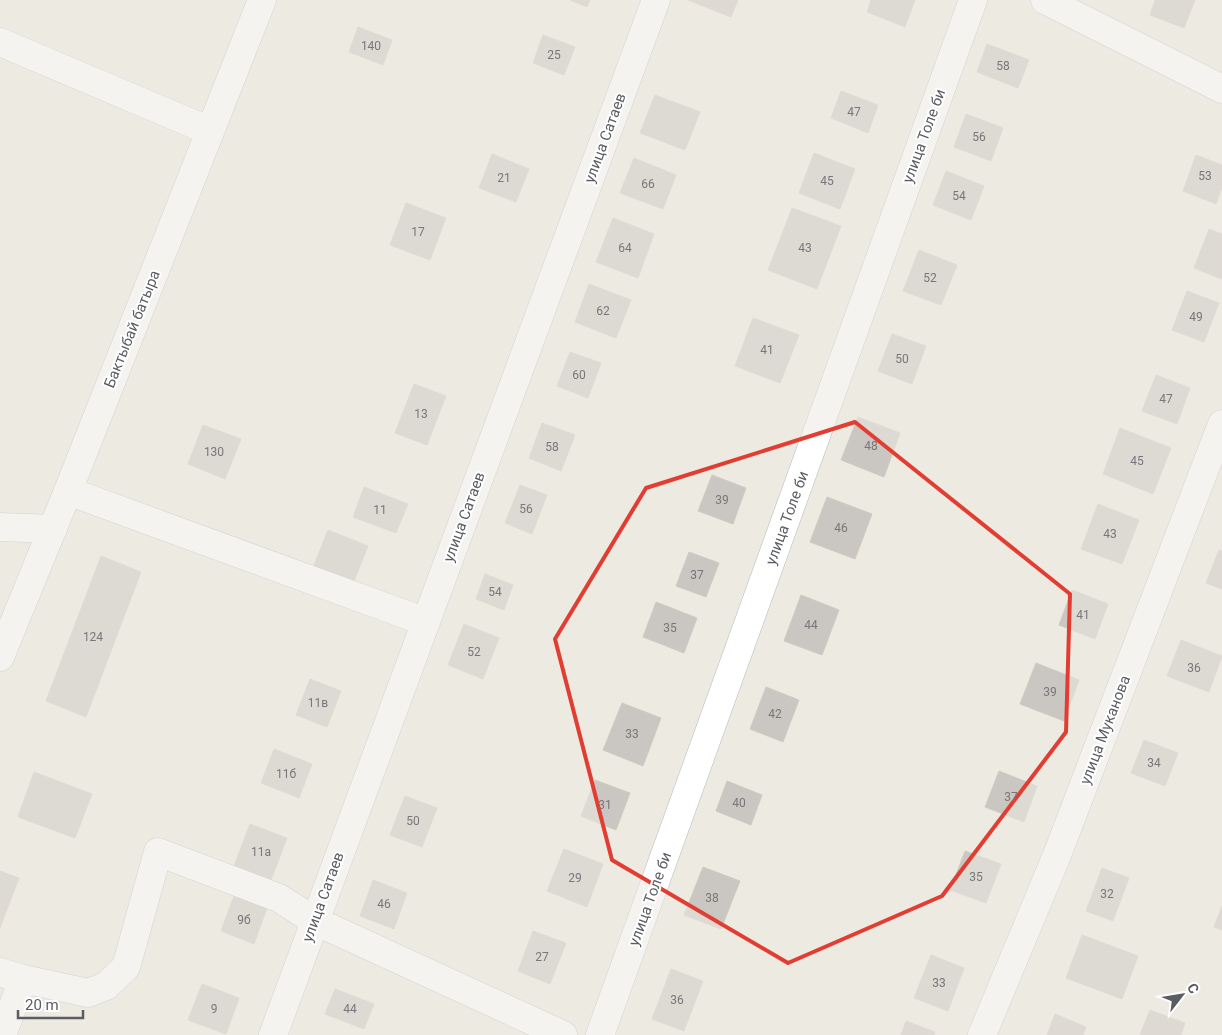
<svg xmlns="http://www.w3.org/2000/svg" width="1222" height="1035" viewBox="0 0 1222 1035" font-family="Roboto,sans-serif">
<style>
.building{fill:#cac6c1;stroke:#d1cbc0}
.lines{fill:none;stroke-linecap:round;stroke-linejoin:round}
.minor-casing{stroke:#b7b9be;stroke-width:29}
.minor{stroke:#fff;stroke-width:28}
.marked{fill:none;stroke:#e23d32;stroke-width:4;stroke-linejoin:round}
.labels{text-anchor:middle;stroke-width:4;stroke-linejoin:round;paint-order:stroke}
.number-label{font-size:12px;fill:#76777a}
.street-label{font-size:15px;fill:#5a5d62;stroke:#fff}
</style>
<rect width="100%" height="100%" fill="#eceae1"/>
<g class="building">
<polygon points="570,0 590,0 587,7"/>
<polygon points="688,0 738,0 731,17"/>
<polygon points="871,0 915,0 905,27 867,12"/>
<polygon points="1155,0 1195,0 1184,28 1150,15"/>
<polygon points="358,27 392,40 383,65 349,52"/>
<polygon points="543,35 575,47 564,75 533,63"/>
<polygon points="987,44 1029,60 1018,88 977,72"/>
<polygon points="841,91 878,105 868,133 831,118"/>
<polygon points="655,95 700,112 685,150 640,133"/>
<polygon points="966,114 1003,128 991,161 954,147"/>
<polygon points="814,153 855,169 840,209 799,193"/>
<polygon points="492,154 529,169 516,202 479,188"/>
<polygon points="1196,155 1222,165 1222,187 1216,204 1183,191"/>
<polygon points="634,158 676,175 663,209 620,193"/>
<polygon points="946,171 984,186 971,220 933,205"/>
<polygon points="406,203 446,218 430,260 390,245"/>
<polygon points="792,208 841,226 817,289 768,270"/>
<polygon points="613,218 654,234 638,278 596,262"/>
<polygon points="1209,229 1222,234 1222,279 1194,268"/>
<polygon points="919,250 957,265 941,305 903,291"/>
<polygon points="589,284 631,300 616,338 575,322"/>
<polygon points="1187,291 1219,303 1204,342 1172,330"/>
<polygon points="753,318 799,335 780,383 735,366"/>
<polygon points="892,334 926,346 912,384 878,371"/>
<polygon points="570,352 601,363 588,398 557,386"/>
<polygon points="1156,375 1190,388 1177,424 1142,411"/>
<polygon points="414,384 446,396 427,445 395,433"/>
<polygon points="858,417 900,433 884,477 841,460"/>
<polygon points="542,423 575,435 561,471 529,458"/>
<polygon points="203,425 241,439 225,479 188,464"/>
<polygon points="1120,428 1171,448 1153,494 1103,474"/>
<polygon points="712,475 746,488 733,524 698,511"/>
<polygon points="520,485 547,495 532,534 505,523"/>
<polygon points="364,487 408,504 396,533 353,517"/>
<polygon points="827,497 872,514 855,559 810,542"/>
<polygon points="1098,504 1139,520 1122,564 1081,549"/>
<polygon points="328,530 368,546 352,586 312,570"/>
<polygon points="1219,550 1222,551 1222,589 1206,583"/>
<polygon points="689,552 719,563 706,597 676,586"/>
<polygon points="101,556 141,572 86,717 46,701"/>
<polygon points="485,574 513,585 504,610 476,599"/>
<polygon points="1072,590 1108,604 1095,639 1059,625"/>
<polygon points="801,595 839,610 822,655 784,641"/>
<polygon points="656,602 697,618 684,653 643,637"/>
<polygon points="464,624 499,638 483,679 448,665"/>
<polygon points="1181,640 1222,656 1209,692 1167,676"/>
<polygon points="1036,663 1079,680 1064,721 1020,704"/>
<polygon points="310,679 341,691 327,727 296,715"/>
<polygon points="766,687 799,700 783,742 750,729"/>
<polygon points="622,703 661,718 643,766 603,750"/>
<polygon points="1144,740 1178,753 1165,786 1131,773"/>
<polygon points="274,749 312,764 299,798 261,783"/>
<polygon points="999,771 1037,786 1024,822 985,807"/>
<polygon points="34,772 92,794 75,838 18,817"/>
<polygon points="595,780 630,793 616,830 581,816"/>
<polygon points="727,781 762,795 751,825 716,811"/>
<polygon points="405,796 437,808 422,847 390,835"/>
<polygon points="250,824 287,838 271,880 234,866"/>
<polygon points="564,849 603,864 587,907 547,891"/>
<polygon points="965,851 1001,864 986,903 950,890"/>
<polygon points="703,867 740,881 721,929 684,915"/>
<polygon points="1102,868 1129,878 1113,921 1086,911"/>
<polygon points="0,871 19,878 0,928"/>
<polygon points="373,880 407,893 394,929 360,916"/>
<polygon points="234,896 267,908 254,944 221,931"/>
<polygon points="1222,906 1222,930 1214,927"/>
<polygon points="533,931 566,943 550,984 518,971"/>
<polygon points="1082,935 1138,956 1122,999 1066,978"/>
<polygon points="931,955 964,968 948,1011 914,998"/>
<polygon points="671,969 703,981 684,1031 652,1019"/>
<polygon points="202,984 239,998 226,1034 188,1020"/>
<polygon points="335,989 374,1004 364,1029 325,1014"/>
<polygon points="1150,1010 1185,1023 1181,1035 1140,1035"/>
<polygon points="1055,1014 1086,1027 1083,1035 1047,1035"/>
<polygon points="906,1021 935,1032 934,1035 901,1035"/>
</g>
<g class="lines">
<defs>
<g id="minor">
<polyline points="1045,0 1222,89"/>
<polyline points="0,42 210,131"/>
<polyline points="68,491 426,622"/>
<polyline points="0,527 53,529"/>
<polyline points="0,657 68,491 262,0"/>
<polyline points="0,972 23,979 88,993 106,986 126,967 158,852 279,898 315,921 563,1035"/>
<polyline points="2,1035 23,979"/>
<polyline points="273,1035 656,0"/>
<polyline points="600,1035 973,0"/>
<polyline points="982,1035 1057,855 1222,424"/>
</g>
</defs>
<use href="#minor" class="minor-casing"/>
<use href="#minor" class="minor"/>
</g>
<path d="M0 0H1222V1035H0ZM 855,422 L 1070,594 L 1066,732 L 942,896 L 788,963 L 612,860 L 555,639 L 646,488 Z" fill="#eceae1" fill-opacity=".55" fill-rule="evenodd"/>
<path class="marked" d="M 855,422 L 1070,594 L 1066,732 L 942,896 L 788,963 L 612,860 L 555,639 L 646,488 Z"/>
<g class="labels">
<g class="number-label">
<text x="371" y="50">140</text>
<text x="554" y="59">25</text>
<text x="1003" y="70">58</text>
<text x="854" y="116">47</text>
<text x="979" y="141">56</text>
<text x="1205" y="180">53</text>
<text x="504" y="182">21</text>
<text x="827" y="185">45</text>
<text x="648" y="188">66</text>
<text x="959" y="200">54</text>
<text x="418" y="236">17</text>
<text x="625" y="252">64</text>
<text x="805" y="252">43</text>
<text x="930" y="282">52</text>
<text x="603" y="315">62</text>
<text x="1196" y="321">49</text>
<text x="767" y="354">41</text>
<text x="902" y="363">50</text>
<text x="579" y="379">60</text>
<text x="1166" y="403">47</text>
<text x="421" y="418">13</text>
<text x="871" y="450">48</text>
<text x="552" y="451">58</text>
<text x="214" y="456">130</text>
<text x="1137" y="465">45</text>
<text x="722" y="504">39</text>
<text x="526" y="513">56</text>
<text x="380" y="514">11</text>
<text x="841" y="532">46</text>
<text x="1110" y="538">43</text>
<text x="697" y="579">37</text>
<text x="495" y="596">54</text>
<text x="1083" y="619">41</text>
<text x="811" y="629">44</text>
<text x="670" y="632">35</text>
<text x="93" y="641">124</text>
<text x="474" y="656">52</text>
<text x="1194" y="672">36</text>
<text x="1050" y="696">39</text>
<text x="318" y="707">11в</text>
<text x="775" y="718">42</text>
<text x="632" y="738">33</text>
<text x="1154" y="767">34</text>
<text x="286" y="778">11б</text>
<text x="1011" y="801">37</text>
<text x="739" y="807">40</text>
<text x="605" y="809">31</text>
<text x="413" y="825">50</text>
<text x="261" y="856">11а</text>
<text x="976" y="881">35</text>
<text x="575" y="882">29</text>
<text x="1107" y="898">32</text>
<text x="712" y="902">38</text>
<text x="384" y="908">46</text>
<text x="244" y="924">9б</text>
<text x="542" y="961">27</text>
<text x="939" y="987">33</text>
<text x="677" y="1004">36</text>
<text x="214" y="1013">9</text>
<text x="350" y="1013">44</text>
</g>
<g class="street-label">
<text transform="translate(924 136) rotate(-70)" y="5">улица Толе би</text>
<text transform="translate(605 138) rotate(-70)" y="5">улица Сатаев</text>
<text transform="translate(132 329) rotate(-68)" y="5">Бактыбай батыра</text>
<text transform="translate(464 517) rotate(-70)" y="5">улица Сатаев</text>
<text transform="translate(787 518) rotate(-70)" y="5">улица Толе би</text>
<text transform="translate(1105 730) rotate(-69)" y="5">улица Муканова</text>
<text transform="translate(323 897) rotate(-70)" y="5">улица Сатаев</text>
<text transform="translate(650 899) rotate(-70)" y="5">улица Толе би</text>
</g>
</g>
<g transform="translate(1182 995) rotate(59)" stroke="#ffffff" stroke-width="4" paint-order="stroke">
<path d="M0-4L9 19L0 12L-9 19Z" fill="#5a5d62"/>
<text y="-8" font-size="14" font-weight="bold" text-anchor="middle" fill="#5a5d62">С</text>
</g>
<path d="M18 1010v8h65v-8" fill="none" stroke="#5a5d62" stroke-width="2.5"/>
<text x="25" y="1010" font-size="15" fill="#5a5d62" stroke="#ffffff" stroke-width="4" paint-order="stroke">20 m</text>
</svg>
